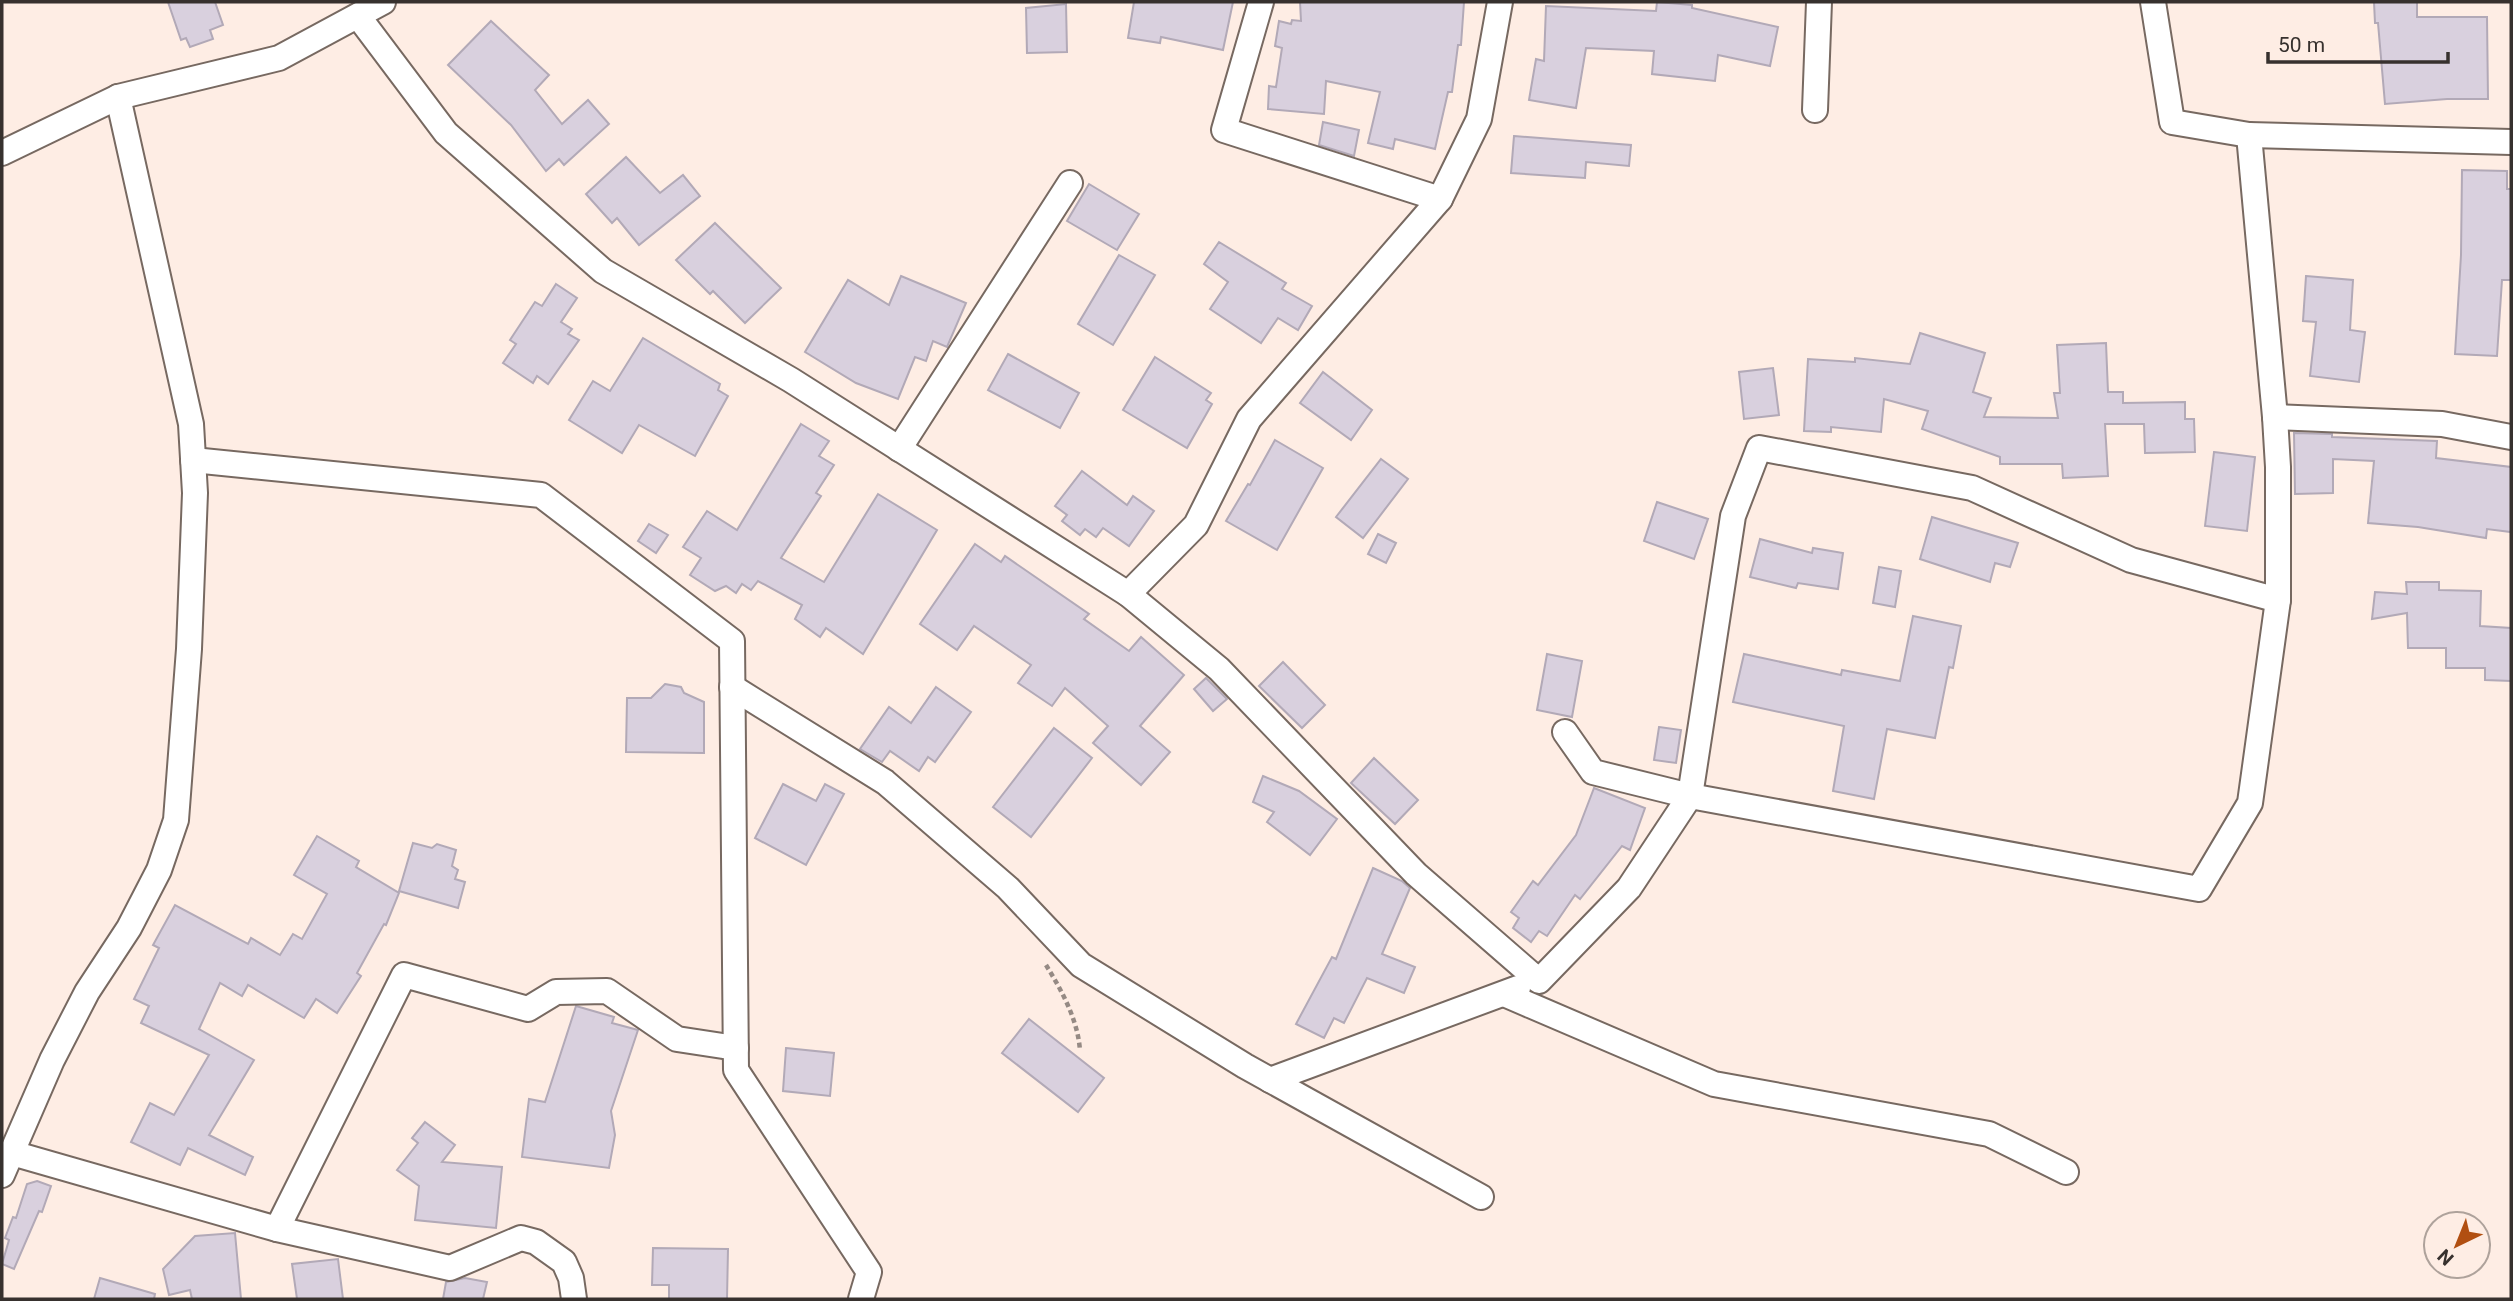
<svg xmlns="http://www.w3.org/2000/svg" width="2513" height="1301" viewBox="0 0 2513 1301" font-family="Roboto,sans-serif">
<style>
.building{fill:#d9d0de;stroke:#b2a9b7;stroke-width:2}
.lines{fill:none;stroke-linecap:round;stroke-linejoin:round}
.minor-casing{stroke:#776961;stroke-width:28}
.path{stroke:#958a84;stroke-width:4.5;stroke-dasharray:5 3.5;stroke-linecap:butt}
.minor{stroke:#fff;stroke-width:24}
</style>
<rect width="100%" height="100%" fill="#feede4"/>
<g class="building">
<polygon points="168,2 215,2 223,25 210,30 213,39 190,47 186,38 181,40"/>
<polygon points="1134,2 1233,2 1223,50 1161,37 1160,43 1128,38"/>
<polygon points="1300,2 1464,2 1461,45 1458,45 1452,92 1448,92 1435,149 1395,139 1393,149 1368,143 1380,92 1326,81 1324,114 1268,109 1269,86 1276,87 1282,48 1275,46 1279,21 1291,24 1292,20 1301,21"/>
<polygon points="1657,2 1692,5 1692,8 1778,27 1770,66 1718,55 1715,81 1652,74 1654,51 1586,48 1576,108 1529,100 1536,59 1544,61 1546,6 1656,11"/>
<polygon points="2374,2 2417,2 2417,17 2487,17 2488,99 2447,99 2385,104 2378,23 2375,23"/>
<polygon points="1066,4 1067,52 1027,53 1026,8"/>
<polygon points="491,21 549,75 535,90 562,124 588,100 609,124 564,165 559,159 546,171 511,125 448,65"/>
<polygon points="1323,122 1359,130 1354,156 1319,145"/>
<polygon points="1514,136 1631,145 1629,166 1586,162 1585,178 1511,173"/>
<polygon points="626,157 660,193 683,175 700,196 639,245 617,218 612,223 586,194"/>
<polygon points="2462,170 2507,171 2507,189 2511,189 2511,280 2502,280 2497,356 2455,354 2461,255"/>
<polygon points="1089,184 1139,214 1117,250 1067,221"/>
<polygon points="715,223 781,288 745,323 713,291 710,294 676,260"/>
<polygon points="1219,242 1286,283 1282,289 1312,306 1298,330 1278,318 1261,343 1210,309 1228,282 1204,264"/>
<polygon points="1119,255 1155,275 1113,345 1078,324"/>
<polygon points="901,276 966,303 947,347 933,341 926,361 915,357 898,399 856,383 805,352 848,280 889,305"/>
<polygon points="2306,276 2353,280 2350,330 2365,332 2359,382 2310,376 2316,322 2303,321"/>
<polygon points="556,284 577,298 561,322 572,329 568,334 579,340 548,384 537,376 533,383 503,363 516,344 510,340 535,302 542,306"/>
<polygon points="1920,333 1985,353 1973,392 1991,398 1984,417 2058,418 2054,393 2060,393 2057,345 2106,343 2108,392 2123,392 2123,403 2185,402 2185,419 2194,419 2195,452 2145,453 2144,424 2105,424 2108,476 2063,478 2062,464 2000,464 2000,457 1922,429 1928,411 1884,399 1881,432 1831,427 1831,432 1804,431 1808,359 1855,362 1855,358 1910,364"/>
<polygon points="643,338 720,384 718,390 728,396 695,456 639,425 622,453 569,420 593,381 610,391"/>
<polygon points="1008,354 1079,393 1060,428 988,390"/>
<polygon points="1155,357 1211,393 1206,400 1212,404 1187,448 1123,410"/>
<polygon points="1773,368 1779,415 1744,419 1739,372"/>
<polygon points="1323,372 1372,410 1351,440 1300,403"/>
<polygon points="801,424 829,441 819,456 834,465 816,493 821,496 781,558 824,582 878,494 937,530 863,654 826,628 820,637 795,619 802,605 758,581 751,590 742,584 736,593 726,586 715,591 690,575 701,558 683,547 707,511 737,530"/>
<polygon points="2294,433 2332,434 2332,437 2437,441 2436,458 2511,467 2511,532 2487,529 2486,538 2418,527 2368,523 2374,461 2333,459 2333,493 2295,494"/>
<polygon points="1275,440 1323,468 1277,550 1226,521 1248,484 1250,485"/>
<polygon points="2214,452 2255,457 2247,531 2205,526"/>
<polygon points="1381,459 1408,479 1363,538 1336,517"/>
<polygon points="1082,471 1127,505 1133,496 1154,511 1129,546 1103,528 1096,537 1085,529 1080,535 1062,521 1067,515 1055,506"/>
<polygon points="1657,502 1708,519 1694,559 1644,541"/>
<polygon points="1932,517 2018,543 2010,567 1995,563 1990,582 1920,559"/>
<polygon points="649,524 668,535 656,553 638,541"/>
<polygon points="1378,534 1396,543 1386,563 1368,554"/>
<polygon points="1760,539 1812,553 1813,548 1843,553 1838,589 1798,583 1796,588 1750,577"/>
<polygon points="975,544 1001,562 1005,556 1089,614 1084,619 1129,651 1141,637 1184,675 1140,726 1170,752 1141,785 1093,743 1108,726 1065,688 1052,706 1018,683 1031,665 974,626 957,650 920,624"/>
<polygon points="1879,567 1901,571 1895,607 1873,603"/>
<polygon points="2406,582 2439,582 2439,590 2481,591 2480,626 2511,628 2511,681 2485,680 2485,668 2446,668 2446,648 2408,648 2407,613 2372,619 2375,592 2407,594"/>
<polygon points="1913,616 1961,626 1953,668 1949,667 1935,738 1887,729 1874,799 1833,791 1844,726 1733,702 1744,654 1841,675 1842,670 1900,681"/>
<polygon points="1547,654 1582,661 1572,717 1537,710"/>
<polygon points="1283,662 1325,705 1302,728 1259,686"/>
<polygon points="1206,678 1227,699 1213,711 1194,689"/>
<polygon points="665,684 681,687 684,693 704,702 704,753 626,752 627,698 651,698"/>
<polygon points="936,687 971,712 935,762 928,757 919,771 890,751 882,762 860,749 889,707 911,723"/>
<polygon points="1659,727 1681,730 1676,763 1654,760"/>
<polygon points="1054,728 1092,758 1031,837 993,807"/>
<polygon points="1374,758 1418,800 1395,824 1351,783"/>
<polygon points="1263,776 1299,791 1337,819 1310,855 1267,822 1274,812 1253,802"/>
<polygon points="783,784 816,801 825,784 844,794 806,865 755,838"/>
<polygon points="1594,788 1645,808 1630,850 1622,846 1580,899 1575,895 1547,936 1539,931 1531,942 1513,928 1519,918 1511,912 1533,881 1538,885 1576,835"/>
<polygon points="317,836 359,861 356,867 399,893 386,925 384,924 357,973 361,976 337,1013 316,999 304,1018 248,985 242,996 220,983 199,1029 254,1060 209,1135 253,1157 245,1175 188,1148 180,1165 131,1142 150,1103 174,1115 209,1055 141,1023 149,1006 134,999 159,948 153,945 175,905 248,944 251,938 280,955 293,934 302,939 327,894 294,875"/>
<polygon points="413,843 432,848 437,844 456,850 452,866 458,870 455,879 465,882 458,908 399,891"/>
<polygon points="1373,868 1402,881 1410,888 1382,954 1415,967 1404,993 1367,978 1344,1023 1334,1018 1324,1038 1296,1024 1332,957 1336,959"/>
<polygon points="576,1006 614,1017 612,1023 638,1030 611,1111 615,1135 609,1168 522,1157 529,1099 545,1102"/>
<polygon points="1029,1019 1104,1078 1078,1112 1002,1053"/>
<polygon points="786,1048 834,1053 830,1096 783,1091"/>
<polygon points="425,1122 455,1145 442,1162 502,1167 496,1228 415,1220 419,1186 397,1170 418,1143 412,1138"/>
<polygon points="37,1181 51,1186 42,1212 39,1211 14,1269 2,1264 9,1240 5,1238 13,1217 16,1218 27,1184"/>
<polygon points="235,1233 241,1299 192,1299 190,1290 169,1295 163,1269 195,1236"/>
<polygon points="653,1248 728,1249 727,1299 669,1299 669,1285 652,1285"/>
<polygon points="338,1259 343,1299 297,1299 292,1264"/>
<polygon points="100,1278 155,1294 154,1299 94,1299"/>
<polygon points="465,1278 487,1282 483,1299 443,1299 446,1282"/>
</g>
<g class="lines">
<defs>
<g id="minor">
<polyline points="1261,2 1224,130 1440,199"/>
<polyline points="358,16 446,133 603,271 791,380 1128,594 1196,525 1249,419 1440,199 1479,119 1500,2"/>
<polyline points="1815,110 1819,2"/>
<polyline points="2249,135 2511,142"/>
<polyline points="2,153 118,97 279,58 383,2"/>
<polyline points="2275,417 2442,424 2511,437"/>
<polyline points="899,449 1070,183"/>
<polyline points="193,460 541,495 732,641 736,1070 869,1272 861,1299"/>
<polyline points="1128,594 1219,669 1416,874 1539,981 1629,888 1690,796 1733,516 1759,448 1972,488 2131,560 2278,600 2278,467 2275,417 2249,135 2172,122 2153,2"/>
<polyline points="732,687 885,782 1008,888 1081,965 1245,1066 1481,1197"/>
<polyline points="1565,732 1593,772 1690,796 2199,889 2250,803 2278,600"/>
<polyline points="1504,994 1714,1084 1989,1134 2066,1172"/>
<polyline points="1270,1080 1518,988"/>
<polyline points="12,1153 277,1229 450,1268 521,1238 536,1242 564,1262 571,1278 574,1299"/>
<polyline points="2,1175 52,1060 87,992 129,928 159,870 176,820 189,649 195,493 191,424 118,97"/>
<polyline points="277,1229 404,975 528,1009 556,992 607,991 677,1039 736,1048"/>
</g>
</defs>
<use href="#minor" class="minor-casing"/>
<path class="path" d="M 1046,965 C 1062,991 1078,1020 1080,1051"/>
<use href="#minor" class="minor"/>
</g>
<rect width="2513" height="1301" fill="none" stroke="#37312e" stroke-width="7"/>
<g transform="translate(2457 1245) rotate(223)"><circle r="33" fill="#feede4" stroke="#aea29b" stroke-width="2"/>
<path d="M0-5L12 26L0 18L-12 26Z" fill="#b14f11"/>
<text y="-10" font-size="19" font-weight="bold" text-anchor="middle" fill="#37312e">N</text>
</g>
<path d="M2268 52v10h180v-10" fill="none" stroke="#37312e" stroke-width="3.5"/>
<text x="2278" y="52" font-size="21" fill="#37312e" stroke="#feede4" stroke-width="5" paint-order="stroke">50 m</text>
</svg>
